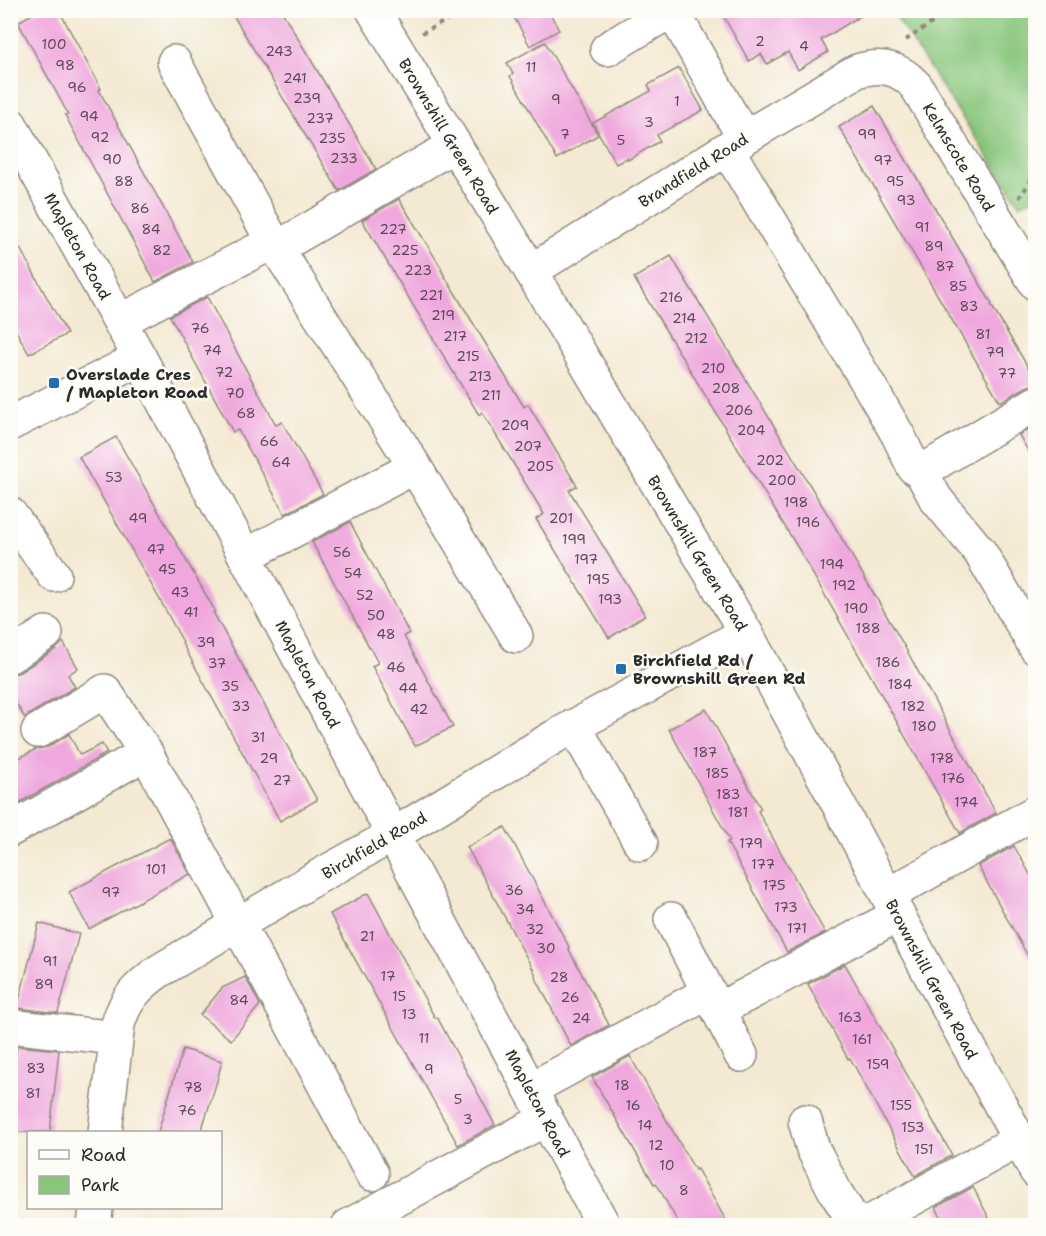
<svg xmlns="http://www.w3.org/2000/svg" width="1046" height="1236" viewBox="0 0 1046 1236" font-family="'Shantell Sans',sans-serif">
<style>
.green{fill:#88c67c;stroke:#5a7854;stroke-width:1.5}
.building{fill:#efa7dd}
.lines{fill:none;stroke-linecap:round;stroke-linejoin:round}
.minor-casing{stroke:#908a7e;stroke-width:36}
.path{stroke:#908a7e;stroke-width:4;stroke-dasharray:4.5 4.5;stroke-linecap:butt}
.minor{stroke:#fff;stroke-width:33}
.poi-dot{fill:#1f6fb2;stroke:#fdfcf7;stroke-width:2}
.labels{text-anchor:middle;stroke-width:5;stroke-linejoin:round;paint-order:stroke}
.number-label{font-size:14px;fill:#5c4a58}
.street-label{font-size:16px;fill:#2b2b2b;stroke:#fdfcf7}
.poi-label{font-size:16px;font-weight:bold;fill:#2b2b2b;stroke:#fdfcf7;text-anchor:start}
</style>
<rect width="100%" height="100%" fill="#fdfcf7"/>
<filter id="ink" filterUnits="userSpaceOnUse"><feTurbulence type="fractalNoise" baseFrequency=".0167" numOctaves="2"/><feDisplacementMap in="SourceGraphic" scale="12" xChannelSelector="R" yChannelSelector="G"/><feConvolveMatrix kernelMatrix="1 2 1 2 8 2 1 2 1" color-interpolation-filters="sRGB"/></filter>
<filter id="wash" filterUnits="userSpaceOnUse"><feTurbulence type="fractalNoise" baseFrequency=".008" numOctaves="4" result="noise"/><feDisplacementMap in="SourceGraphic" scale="24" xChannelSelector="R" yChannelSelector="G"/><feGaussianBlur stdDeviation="1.35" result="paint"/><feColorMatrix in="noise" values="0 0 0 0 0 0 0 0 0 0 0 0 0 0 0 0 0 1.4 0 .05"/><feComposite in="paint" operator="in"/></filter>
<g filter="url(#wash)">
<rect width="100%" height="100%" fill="#f4e9d2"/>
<polygon class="green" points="892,11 1035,11 1035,197 1020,205"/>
<g id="blocks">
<g class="building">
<polygon points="39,10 59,10 101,89 99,90 193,262 155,282 65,115 68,114 18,22"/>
<polygon points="230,10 281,10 376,169 339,191"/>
<polygon points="510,10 548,10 559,30 530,46"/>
<polygon points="720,10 870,10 821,40 828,52 798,70 788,52 767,64 761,54 749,61"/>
<polygon points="545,42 598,135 557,159 510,76 513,74 507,63"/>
<polygon points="679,68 703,110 657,135 660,141 628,160 627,158 616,164 593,123 651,91 648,85"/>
<polygon points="874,106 967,262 992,304 991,305 1035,379 1035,384 1026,387 1000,402 839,127"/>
<polygon points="399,199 442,269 441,270 524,407 528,404 577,486 569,490 645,615 609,638 536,519 544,514 482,412 479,415 362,220"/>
<polygon points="10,230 67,334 29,354 10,320"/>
<polygon points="671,256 831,520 902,642 996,813 960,833 798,548 634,278"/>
<polygon points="207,297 276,425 282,422 323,494 285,514 238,430 233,432 170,316"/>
<polygon points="1035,425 1035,463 1019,435"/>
<polygon points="116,437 215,611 213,612 317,800 280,821 182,643 183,642 155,591 79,457"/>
<polygon points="350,522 409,633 404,636 453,727 415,746 372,666 378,663 312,542"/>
<polygon points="63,642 78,668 68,675 75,687 28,715 25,718 10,694 10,675 20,672 56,649"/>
<polygon points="706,709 761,809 758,811 825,933 787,952 727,842 730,841 669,729"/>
<polygon points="69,734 80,755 102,744 107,753 10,808 10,763 36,749 48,747"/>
<polygon points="505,827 569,947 568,948 609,1025 571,1046 535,976 536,975 467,847"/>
<polygon points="170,838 190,874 89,929 69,892"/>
<polygon points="1014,846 1035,883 1035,969 978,866"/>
<polygon points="368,893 435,1018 437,1017 495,1125 458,1145 330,914"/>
<polygon points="39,923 79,934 58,1013 17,1008"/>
<polygon points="845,964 952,1155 915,1176 850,1058 848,1059 808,984"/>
<polygon points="245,977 260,1005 231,1040 200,1015 222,988"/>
<polygon points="17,1046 59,1050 50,1132 10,1132 10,1109"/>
<polygon points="183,1049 222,1061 217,1081 201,1132 158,1132"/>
<polygon points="630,1056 695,1170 697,1169 729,1226 680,1226 656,1183 654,1184 592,1077"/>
<polygon points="973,1187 993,1226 945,1226 936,1207"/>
</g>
</g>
</g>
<g filter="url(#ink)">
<use href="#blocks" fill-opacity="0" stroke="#908a7e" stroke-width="1.5"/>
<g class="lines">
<defs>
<g id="minor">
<polyline points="373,10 531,271 746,633 1036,1171"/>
<polyline points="672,10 744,138"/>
<polyline points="607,49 672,10"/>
<polyline points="174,62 273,242 415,467 516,636"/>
<polyline points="10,124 140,358 393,835 604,1226"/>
<polyline points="727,149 866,380 898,435 914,468 921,472 936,499 980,552 1036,648"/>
<polyline points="277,248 455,145"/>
<path d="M 531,271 L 744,138 L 857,71 C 881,64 899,67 916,86 L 1036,284"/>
<polyline points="120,321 273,242"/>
<polyline points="10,424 140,358"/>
<polyline points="921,472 1036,403"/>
<polyline points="10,514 54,575"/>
<polyline points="245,556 415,467"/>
<polyline points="10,656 46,633"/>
<polyline points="574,726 641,844"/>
<polyline points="38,731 105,691 146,753 372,1174"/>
<polyline points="10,830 146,753"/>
<polyline points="888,895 1036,812"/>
<polyline points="671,919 741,1055"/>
<polyline points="718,1010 898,915"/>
<polyline points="10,1026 116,1038"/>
<polyline points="531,1089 709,992"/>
<polyline points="805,1121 813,1149 836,1193 857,1226"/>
<path d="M 105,1132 L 118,1024 C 126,998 137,987 159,971 L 321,875 L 393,835 L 554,737 L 746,633"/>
<polyline points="94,1226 96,1208"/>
<polyline points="348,1226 546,1119"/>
<polyline points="863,1226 1019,1140"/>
</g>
</defs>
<use href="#minor" class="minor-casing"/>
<g class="path">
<polyline points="422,33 467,10"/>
<polyline points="906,40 952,10"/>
<polyline points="1019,198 1036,173"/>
</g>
<use href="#minor" class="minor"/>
</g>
</g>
<g class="poi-dot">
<rect x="48" y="377" width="12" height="12" rx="3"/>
<rect x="615" y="663" width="12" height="12" rx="3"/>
</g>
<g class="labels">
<g class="number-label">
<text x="760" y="46">2</text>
<text x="54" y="49">100</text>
<text x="804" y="51">4</text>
<text x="279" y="56">243</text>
<text x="65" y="70">98</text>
<text x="531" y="72">11</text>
<text x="295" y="83">241</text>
<text x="77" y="92">96</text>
<text x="307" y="103">239</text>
<text x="556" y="104">9</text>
<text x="677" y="106">1</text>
<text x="89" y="121">94</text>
<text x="320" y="123">237</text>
<text x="649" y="127">3</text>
<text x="565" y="139">7</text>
<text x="867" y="139">99</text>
<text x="100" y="142">92</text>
<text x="332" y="143">235</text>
<text x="621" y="145">5</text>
<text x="344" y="163">233</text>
<text x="112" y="164">90</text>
<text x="883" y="165">97</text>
<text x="124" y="186">88</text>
<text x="895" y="186">95</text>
<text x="906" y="205">93</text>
<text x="140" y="213">86</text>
<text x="922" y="232">91</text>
<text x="151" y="234">84</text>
<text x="393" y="234">227</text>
<text x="934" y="251">89</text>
<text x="162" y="255">82</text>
<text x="405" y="255">225</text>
<text x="945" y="271">87</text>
<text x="418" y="275">223</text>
<text x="958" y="291">85</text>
<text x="431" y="300">221</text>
<text x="671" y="302">216</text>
<text x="969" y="311">83</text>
<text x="443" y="320">219</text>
<text x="684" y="323">214</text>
<text x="200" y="333">76</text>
<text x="983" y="339">81</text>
<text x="455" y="341">217</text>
<text x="696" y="343">212</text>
<text x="212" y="355">74</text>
<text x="995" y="357">79</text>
<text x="468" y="361">215</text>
<text x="713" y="373">210</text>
<text x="224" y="377">72</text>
<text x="1007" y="378">77</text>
<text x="480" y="381">213</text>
<text x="726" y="393">208</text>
<text x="235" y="398">70</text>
<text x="491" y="400">211</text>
<text x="739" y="415">206</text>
<text x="246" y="418">68</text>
<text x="515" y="430">209</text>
<text x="751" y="435">204</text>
<text x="269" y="446">66</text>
<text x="528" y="451">207</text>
<text x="770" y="465">202</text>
<text x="281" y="467">64</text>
<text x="540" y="471">205</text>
<text x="114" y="482">53</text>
<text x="782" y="485">200</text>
<text x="796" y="507">198</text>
<text x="138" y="523">49</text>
<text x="561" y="523">201</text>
<text x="808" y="527">196</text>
<text x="574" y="544">199</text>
<text x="156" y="554">47</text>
<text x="342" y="557">56</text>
<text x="586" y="564">197</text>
<text x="832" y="569">194</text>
<text x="167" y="574">45</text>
<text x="353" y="578">54</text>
<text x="598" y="584">195</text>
<text x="844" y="590">192</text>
<text x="180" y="597">43</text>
<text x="365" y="600">52</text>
<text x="610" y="604">193</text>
<text x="856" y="613">190</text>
<text x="191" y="617">41</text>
<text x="376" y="620">50</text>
<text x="868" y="633">188</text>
<text x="386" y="639">48</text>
<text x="206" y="647">39</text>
<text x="888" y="667">186</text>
<text x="217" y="668">37</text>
<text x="396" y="672">46</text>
<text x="900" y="689">184</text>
<text x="230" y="691">35</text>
<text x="408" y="693">44</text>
<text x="241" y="711">33</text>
<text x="913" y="711">182</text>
<text x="419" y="714">42</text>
<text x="924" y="731">180</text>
<text x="258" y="742">31</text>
<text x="705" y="757">187</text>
<text x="269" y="763">29</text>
<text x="942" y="763">178</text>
<text x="717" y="778">185</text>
<text x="953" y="783">176</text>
<text x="282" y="785">27</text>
<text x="728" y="799">183</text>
<text x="966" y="807">174</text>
<text x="738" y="817">181</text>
<text x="751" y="848">179</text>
<text x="763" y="869">177</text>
<text x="156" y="874">101</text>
<text x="774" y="890">175</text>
<text x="514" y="895">36</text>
<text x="111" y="897">97</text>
<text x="786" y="912">173</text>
<text x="525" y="914">34</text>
<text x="797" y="933">171</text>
<text x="535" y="934">32</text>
<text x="367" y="941">21</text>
<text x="546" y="953">30</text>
<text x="50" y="966">91</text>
<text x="388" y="981">17</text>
<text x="559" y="982">28</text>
<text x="44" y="989">89</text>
<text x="399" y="1001">15</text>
<text x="570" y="1002">26</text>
<text x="239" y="1005">84</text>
<text x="409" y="1019">13</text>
<text x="850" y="1022">163</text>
<text x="581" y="1023">24</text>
<text x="424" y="1043">11</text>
<text x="862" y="1044">161</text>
<text x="878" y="1069">159</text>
<text x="36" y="1073">83</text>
<text x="429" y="1074">9</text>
<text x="622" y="1090">18</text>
<text x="193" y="1092">78</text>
<text x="33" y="1098">81</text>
<text x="458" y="1104">5</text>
<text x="633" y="1110">16</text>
<text x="901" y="1110">155</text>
<text x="187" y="1115">76</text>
<text x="468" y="1124">3</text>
<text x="645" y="1130">14</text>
<text x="913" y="1132">153</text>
<text x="656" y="1150">12</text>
<text x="924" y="1154">151</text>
<text x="667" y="1170">10</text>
<text x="684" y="1195">8</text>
</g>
<g class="street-label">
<text transform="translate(449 136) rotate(59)" y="6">Brownshill Green Road</text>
<text transform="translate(959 157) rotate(59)" y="6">Kelmscote Road</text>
<text transform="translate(693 170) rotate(-32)" y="6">Brandfield Road</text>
<text transform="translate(78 246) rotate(61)" y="6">Mapleton Road</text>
<text transform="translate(698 553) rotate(59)" y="6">Brownshill Green Road</text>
<text transform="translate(308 674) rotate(62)" y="6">Mapleton Road</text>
<text transform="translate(374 845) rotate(-30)" y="6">Birchfield Road</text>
<text transform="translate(932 979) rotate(62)" y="6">Brownshill Green Road</text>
<text transform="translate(538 1103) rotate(62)" y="6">Mapleton Road</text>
</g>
<g class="poi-label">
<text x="66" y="380">Overslade Cres<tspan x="66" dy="18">/ Mapleton Road</tspan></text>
<text x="633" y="666">Birchfield Rd /<tspan x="633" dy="18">Brownshill Green Rd</tspan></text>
</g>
</g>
<rect width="1046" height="1236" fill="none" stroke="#fdfcf7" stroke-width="36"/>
<rect x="27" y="1131" width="195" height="78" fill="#fdfcf7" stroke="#a9a8a5" stroke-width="1.5"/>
<rect x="39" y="1150" width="30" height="9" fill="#ffffff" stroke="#a9a8a5" stroke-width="1.5"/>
<text x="81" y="1161" font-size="18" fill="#2b2b2b">Road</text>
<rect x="39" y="1176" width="30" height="18" fill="#88c67c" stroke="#a9a8a5" stroke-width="1.5"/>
<text x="81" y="1191" font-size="18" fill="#2b2b2b">Park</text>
</svg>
